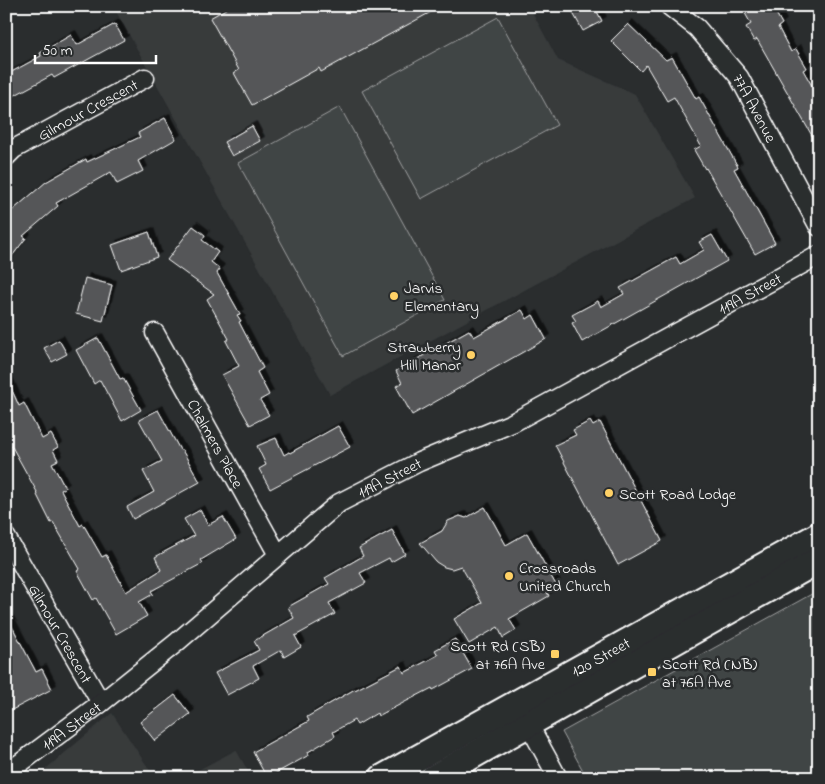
<svg xmlns="http://www.w3.org/2000/svg" width="825" height="784" viewBox="0 0 825 784" font-family="'Indie Flower',sans-serif">
<style>
.built{fill:#373a3b}
.green{fill:#414445;stroke:#a0a2a2}
.building{fill:#555758;stroke:#fff;filter:url(#shadow)}
.lines{fill:none;stroke-linecap:round;stroke-linejoin:round}
.minor-casing{stroke:#fff;stroke-width:21}
.secondary-casing{stroke:#fff;stroke-width:29}
.minor{stroke:#2a2d2e;stroke-width:18}
.secondary{stroke:#2a2d2e;stroke-width:25}
.poi-dot{fill:#ffd166;stroke:#2a2d2e;stroke-width:2}
.labels{text-anchor:middle;stroke-width:5;stroke-linejoin:round;paint-order:stroke}
.street-label{font-size:16px;fill:#fff;stroke:#2a2d2e}
.poi-label{font-size:16px;fill:#fff;stroke:#2a2d2e;text-anchor:start}
</style>
<defs>
<filter id="shadow"><feDropShadow dx="4.5" dy="-4.5" stdDeviation="0" flood-color="#0009"/></filter>
</defs>
<rect width="100%" height="100%" fill="#2a2d2e"/>
<filter id="ink" filterUnits="userSpaceOnUse"><feTurbulence type="fractalNoise" baseFrequency=".02" numOctaves="2"/><feDisplacementMap in="SourceGraphic" scale="10" xChannelSelector="R" yChannelSelector="G"/><feConvolveMatrix kernelMatrix="1 2 1 2 8 2 1 2 1" color-interpolation-filters="sRGB"/></filter>
<g filter="url(#ink)">
<g class="built">
<polygon points="113,6 529,6 558,60 635,94 695,198 330,395"/>
<polygon points="112,713 155,778 35,778"/>
<polygon points="236,750 252,778 183,778"/>
</g>
<g class="green">
<polygon points="498,17 557,125 421,199 362,91"/>
<polygon points="340,107 445,300 343,356 238,163"/>
<polygon points="819,590 819,778 587,778 562,732"/>
</g>
<g class="building">
<polygon points="231,6 442,6 321,72 319,68 252,105 234,73 239,70 210,18"/>
<polygon points="569,6 594,6 602,21 583,31"/>
<polygon points="741,6 772,6 782,24 778,27 791,52 796,49 807,68 803,70 819,98 819,148 757,39 754,41 746,27 751,24"/>
<polygon points="115,24 124,40 54,78 52,75 6,100 6,75 41,56 40,53 71,35 77,45"/>
<polygon points="628,24 666,60 672,57 696,99 699,97 738,167 734,169 775,243 755,254 706,168 705,169 694,150 701,146 674,97 667,101 646,65 641,71 611,41"/>
<polygon points="165,118 176,139 138,161 143,171 117,184 111,172 56,203 58,206 23,236 26,238 6,264 6,216 46,182 86,159 87,162 140,137 138,133"/>
<polygon points="252,126 260,141 232,156 224,142"/>
<polygon points="193,226 205,235 202,240 218,252 211,262 220,269 217,273 240,314 237,315 241,321 239,322 263,368 257,372 269,395 260,400 269,415 250,425 222,375 239,366 226,341 229,339 207,299 214,294 167,260"/>
<polygon points="149,232 157,257 121,270 112,245"/>
<polygon points="712,235 727,261 582,342 572,323 576,321 572,315 598,301 601,307 624,294 620,288 676,257 680,264 704,250 699,242"/>
<polygon points="85,278 112,285 103,321 76,314"/>
<polygon points="522,310 527,319 533,315 546,339 412,415 396,386 402,383 396,371 469,330 474,337"/>
<polygon points="98,338 120,379 123,378 141,410 122,421 100,380 94,384 76,350"/>
<polygon points="59,340 67,354 52,362 44,348"/>
<polygon points="6,377 19,406 24,403 42,439 51,434 58,447 53,450 58,460 52,463 65,488 61,490 80,526 83,524 102,557 106,555 126,592 161,570 155,557 194,536 184,519 200,510 208,525 223,517 236,539 201,560 203,563 151,591 153,594 139,602 147,616 116,634 96,598 93,600 77,571 80,569 53,522 51,523 36,493 37,492 11,445 6,447"/>
<polygon points="158,410 180,450 182,450 200,482 133,519 127,507 154,492 143,471 162,461 139,420"/>
<polygon points="590,421 593,426 600,422 662,541 618,565 555,445 576,435 573,430"/>
<polygon points="338,426 350,447 270,489 259,469 266,465 257,446 276,438 284,455 289,452 290,453"/>
<polygon points="485,507 506,545 527,533 556,585 546,590 549,596 509,619 516,630 503,638 498,627 469,644 454,619 482,603 461,566 452,569 444,567 436,562 420,543 442,531 448,521 460,516 466,518"/>
<polygon points="392,530 405,554 391,562 389,558 360,573 366,583 329,603 335,614 295,636 301,647 284,657 281,650 253,666 259,678 227,695 215,673 259,650 254,641 294,618 288,607 329,584 325,578 363,556 359,548"/>
<polygon points="6,615 36,672 42,669 52,689 6,713"/>
<polygon points="455,639 472,669 433,690 432,688 378,716 377,713 357,725 354,720 333,732 335,736 308,752 309,755 267,778 253,752 309,721 307,717 355,689 355,690 401,666 404,673 438,655 435,650"/>
<polygon points="175,695 190,714 155,741 140,722"/>
</g>
<g class="lines">
<defs>
<g id="minor">
<path id="s1" d="M 669,6 L 697,28 L 739,77 L 819,227"/>
<path id="s2" d="M 6,157 L 14,149 L 145,78"/>
<path id="s3" d="M 155,333 L 278,555"/>
<path id="s4" d="M 6,537 L 101,703"/>
<polyline points="523,714 558,778"/>
<path id="s5" d="M 6,772 L 15,767 L 101,703 L 176,643 L 339,503 L 419,462 L 512,423 L 819,255"/>
</g>
<g id="secondary">
<path id="s6" d="M 382,778 L 819,535"/>
<polyline points="433,778 819,560"/>
</g>
</defs>
<use href="#minor" class="minor-casing"/>
<use href="#secondary" class="secondary-casing"/>
<use href="#minor" class="minor"/>
<use href="#secondary" class="secondary"/>
</g>
</g>
<g class="poi-dot">
<circle cx="394" cy="296" r="5"/>
<circle cx="471" cy="355" r="5"/>
<circle cx="609" cy="493" r="5"/>
<circle cx="509" cy="576" r="5"/>
<rect x="550" y="649" width="10" height="10" rx="2.5"/>
<rect x="647" y="667" width="10" height="10" rx="2.5"/>
</g>
<g class="labels">
<g class="street-label">
<text dy="6" stroke="none"><textPath href="#s2" startOffset="95">Gilmour Crescent</textPath></text>
<text dy="6" stroke="none"><textPath href="#s1" startOffset="135">77A Avenue</textPath></text>
<text dy="6" stroke="none"><textPath href="#s5" startOffset="890">119A Street</textPath></text>
<text dy="6" stroke="none"><textPath href="#s3" startOffset="126">Chalmers Place</textPath></text>
<text dy="6" stroke="none"><textPath href="#s5" startOffset="485">119A Street</textPath></text>
<text dy="6" stroke="none"><textPath href="#s4" startOffset="111">Gilmour Crescent</textPath></text>
<text dy="6" stroke="none"><textPath href="#s6" startOffset="250">120 Street</textPath></text>
<text dy="6" stroke="none"><textPath href="#s5" startOffset="80">119A Street</textPath></text>
</g>
<g class="poi-label">
<text x="404" y="293">Jarvis<tspan x="404" dy="18">Elementary</tspan></text>
<text x="461" y="352" text-anchor="end">Strawberry<tspan x="461" dy="18">Hill Manor</tspan></text>
<text x="619" y="499">Scott Road Lodge</text>
<text x="519" y="573">Crossroads<tspan x="519" dy="18">United Church</tspan></text>
<text x="545" y="651" text-anchor="end">Scott Rd (SB)<tspan x="545" dy="18">at 76A Ave</tspan></text>
<text x="662" y="669">Scott Rd (NB)<tspan x="662" dy="18">at 76A Ave</tspan></text>
</g>
</g>
<rect width="825" height="784" fill="none" stroke="#2a2d2e" stroke-width="25"/>
<rect x="12" y="12" width="800" height="759" fill="none" stroke="#fff" stroke-width="2" filter="url(#ink)"/>
<path d="M35 55v8h121v-8" fill="none" stroke="#ffffff" stroke-width="2.5"/>
<text x="42" y="55" font-size="15" fill="#ffffff" stroke="#2a2d2e" stroke-width="4" paint-order="stroke">50 m</text>
</svg>
